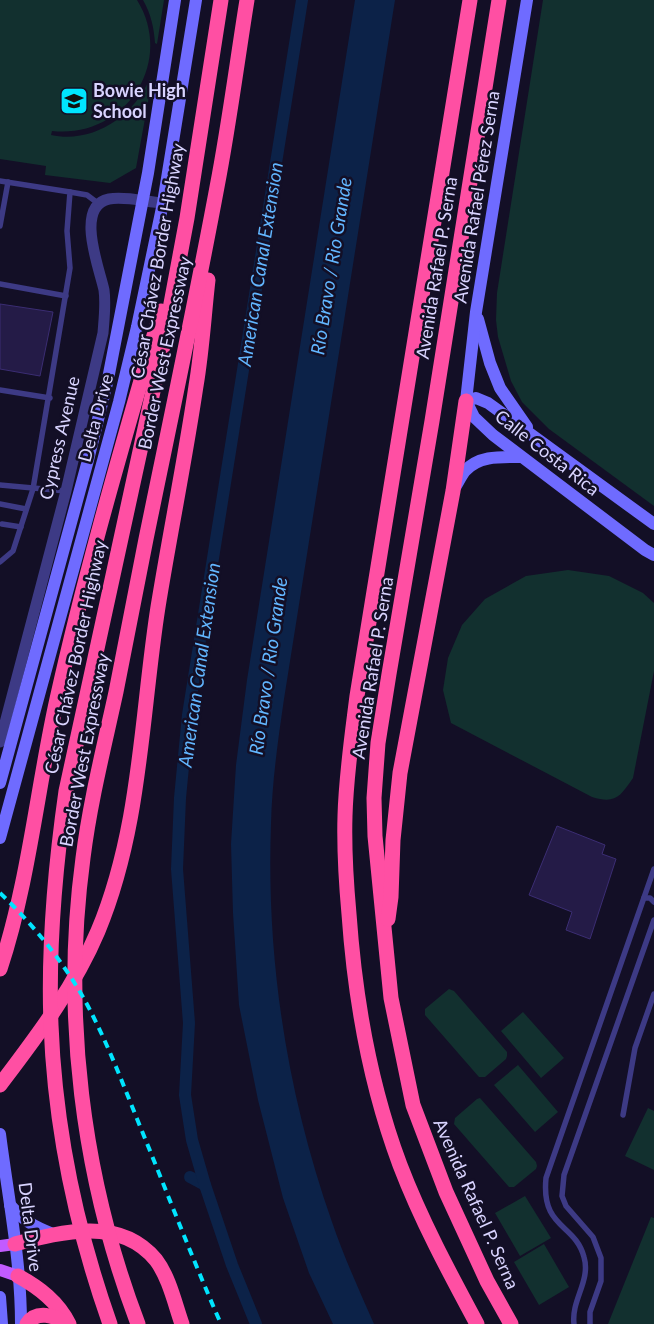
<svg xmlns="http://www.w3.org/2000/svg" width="654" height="1324" viewBox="0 0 654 1324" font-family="Lato,sans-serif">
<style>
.green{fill:#12302f}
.water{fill:#0c2248}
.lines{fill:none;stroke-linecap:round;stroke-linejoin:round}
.canal{stroke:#0c2248;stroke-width:12}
.building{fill:#241b47;stroke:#3b2d73}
.lane{stroke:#3d3a85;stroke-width:5.5}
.street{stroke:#3d3a85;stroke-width:11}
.secondary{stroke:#6f6bff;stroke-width:12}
.primary{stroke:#c25bff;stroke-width:12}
.highway{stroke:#ff4fa3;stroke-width:15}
.rail{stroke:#00e5ff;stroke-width:4;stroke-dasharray:8 6;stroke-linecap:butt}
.labels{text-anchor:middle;stroke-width:5;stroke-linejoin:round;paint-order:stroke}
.poi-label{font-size:18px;font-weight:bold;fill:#d9d4ff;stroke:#130f26;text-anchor:start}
.street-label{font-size:18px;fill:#d9d4ff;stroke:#130f26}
.water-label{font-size:19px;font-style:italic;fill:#62b6ff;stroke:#130f26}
</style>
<rect width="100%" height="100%" fill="#130f26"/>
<g class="green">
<path d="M 0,0 L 137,0 C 176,63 124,139 52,131 L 51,135 C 92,144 133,117 149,80 L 152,80 L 136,168 L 110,183 L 45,175 L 46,166 L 0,159 Z"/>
<path d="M 143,0 L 164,0 L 157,44 L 155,43 C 154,28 151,14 143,0 Z"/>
<polygon points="543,0 654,0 654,506 549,429 522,402 511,381 498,337 496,320 497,293"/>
<path d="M 568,570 L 609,576 L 643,593 L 654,603 L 654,671 L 633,778 C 620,797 615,804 592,797 L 451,723 L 443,690 L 448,658 L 462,625 L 485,599 L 526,576 Z"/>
<polygon points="449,989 454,991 507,1052 507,1056 506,1059 485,1077 479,1077 425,1015 425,1009"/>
<polygon points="523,1012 564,1058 541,1078 501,1031"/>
<polygon points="518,1065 558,1112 535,1132 494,1085"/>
<polygon points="480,1098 536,1162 537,1166 536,1169 514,1187 509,1187 454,1124 455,1118 477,1099"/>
<polygon points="648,1108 654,1111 654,1170 625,1156"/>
<polygon points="525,1196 551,1238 520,1256 495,1213"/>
<polygon points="651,1217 654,1218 654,1324 608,1324"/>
<polygon points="544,1244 569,1287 539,1305 514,1262"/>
</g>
<path class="water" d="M 355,0 L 395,0 L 284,699 C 278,740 272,782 271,824 C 266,959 287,1094 332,1222 C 344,1257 359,1290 374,1324 L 333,1324 L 309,1273 L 283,1198 L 258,1100 L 239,1005 L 233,913 L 231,844 L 236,765 L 247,680 Z"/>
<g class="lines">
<g class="canal">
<polyline points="190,1177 205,1185"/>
<polyline points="256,1324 232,1265 205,1185 192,1140 185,1095 189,1023 177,869 180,798 188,715 302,0"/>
</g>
</g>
<g class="building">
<polygon points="0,304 53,312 40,376 0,369"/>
<polygon points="557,826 605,845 602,854 616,859 590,939 566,930 572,912 529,895"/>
</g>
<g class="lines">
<g class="lane">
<polyline points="0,181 70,192 67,231 70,268 33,489 13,551 0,562"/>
<polyline points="70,192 87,195 99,204"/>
<polyline points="0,226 8,182"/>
<polyline points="0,284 66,296"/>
<polyline points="0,390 50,398"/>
<polyline points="0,485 66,491"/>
<polyline points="0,504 26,509"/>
<polyline points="2,524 21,527"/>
<polyline points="644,898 650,898 654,902"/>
<polyline points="623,1115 635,1048 654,994"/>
<path d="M 574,1324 C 571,1300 591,1281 584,1257 C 575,1223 541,1229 546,1178 L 654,869"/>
<polyline points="590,1324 590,1312 601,1281 601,1258 593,1237 566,1206 562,1196 564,1175 654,920"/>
</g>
<path class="street" d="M 0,742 L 66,491 L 103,333 C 104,319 106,304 104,290 C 100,270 74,206 109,199 C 126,196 146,202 163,203"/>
<g class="secondary">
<polyline points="478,319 490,363 500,388 527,427"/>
<polyline points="466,401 476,312 527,0"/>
<polyline points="466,401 474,417 493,435 645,550 654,555"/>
<polyline points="466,401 476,398 488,403 654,524"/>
<path d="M 454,489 C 458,483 461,476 465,471 C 479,455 502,457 521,457"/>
<polyline points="0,783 87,464 108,379 148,173 175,0"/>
<polyline points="0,838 119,402 137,327 163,203 196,0"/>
<path d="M 0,1134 C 8,1197 21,1260 21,1324"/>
<path d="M 10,1205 C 24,1221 33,1226 53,1234"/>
<polyline points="0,1297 2,1324"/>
</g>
<g class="primary">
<polyline points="0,1246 15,1244"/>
<polyline points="0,1270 18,1276"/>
</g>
<g class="highway">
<path d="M 470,0 L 357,696 C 352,736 346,776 345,816 C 344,849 346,881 349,914 C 355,999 370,1085 400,1165 C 421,1220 449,1272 477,1324"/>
<polyline points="499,0 432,421 389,674 378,743 374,798 375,836 391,998 413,1105 446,1192 487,1281 511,1324"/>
<polyline points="388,919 391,897 393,840 400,773 453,491 466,401"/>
<path d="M 0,969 C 29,881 37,789 57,699 C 86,568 124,440 161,311"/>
<path d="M 0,1085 C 37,1036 74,988 98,931 C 141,828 141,716 158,607 C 170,533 185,460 196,386 C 202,351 204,315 208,280"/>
<path d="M 15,1244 C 61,1232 120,1216 156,1260 C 169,1277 175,1304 182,1324"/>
<path d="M 18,1276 C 40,1288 58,1302 69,1324"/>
<path d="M 27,1324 C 36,1310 55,1315 66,1324"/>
<path d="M 110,1324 C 76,1228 55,1127 51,1025 C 48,947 55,868 66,791 L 164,341 L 187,218 L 221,0"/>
<path d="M 138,1324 C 82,1177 62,1014 83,858 C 90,802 104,747 116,692 C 126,641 136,590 146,539 C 170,422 195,305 217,187 C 229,125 237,62 247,0"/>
</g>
<path class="rail" d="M 0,893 C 36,927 71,971 93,1016 C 112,1054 126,1092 142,1131 C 168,1195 193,1260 221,1324"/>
</g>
<defs>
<symbol id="school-square" viewBox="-11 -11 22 22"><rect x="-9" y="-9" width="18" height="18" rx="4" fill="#00e5ff" stroke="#130f26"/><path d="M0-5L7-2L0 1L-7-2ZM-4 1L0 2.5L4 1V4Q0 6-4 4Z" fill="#111"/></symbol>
</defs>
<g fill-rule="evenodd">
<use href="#school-square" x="58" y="85" width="32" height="32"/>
</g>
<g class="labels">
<g class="poi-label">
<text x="93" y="97">Bowie High<tspan x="93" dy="21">School</tspan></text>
</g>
<g class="street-label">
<text transform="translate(477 197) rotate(-81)" y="6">Avenida Rafael Pérez Serna</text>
<text transform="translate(158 261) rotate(-80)" y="6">César Chávez Border Highway</text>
<text transform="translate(437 268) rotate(-81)" y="6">Avenida Rafael P. Serna</text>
<text transform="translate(165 353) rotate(-78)" y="6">Border West Expressway</text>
<text transform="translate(96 418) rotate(-75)" y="6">Delta Drive</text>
<text transform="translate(60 438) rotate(-77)" y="6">Cypress Avenue</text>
<text transform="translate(547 453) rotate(38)" y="6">Calle Costa Rica</text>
<text transform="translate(76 657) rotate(-78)" y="6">César Chávez Border Highway</text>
<text transform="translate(373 668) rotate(-81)" y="6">Avenida Rafael P. Serna</text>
<text transform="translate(85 750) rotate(-79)" y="6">Border West Expressway</text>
<text transform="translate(476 1204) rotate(66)" y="6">Avenida Rafael P. Serna</text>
<text transform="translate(30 1227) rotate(83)" y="6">Delta Drive</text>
</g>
<g class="water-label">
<text transform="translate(260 264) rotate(-81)" y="7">American Canal Extension</text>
<text transform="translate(331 266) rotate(-81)" y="7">Río Bravo / Rio Grande</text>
<text transform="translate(199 665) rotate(-82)" y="7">American Canal Extension</text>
<text transform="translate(268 666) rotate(-82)" y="7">Río Bravo / Rio Grande</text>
</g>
</g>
</svg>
